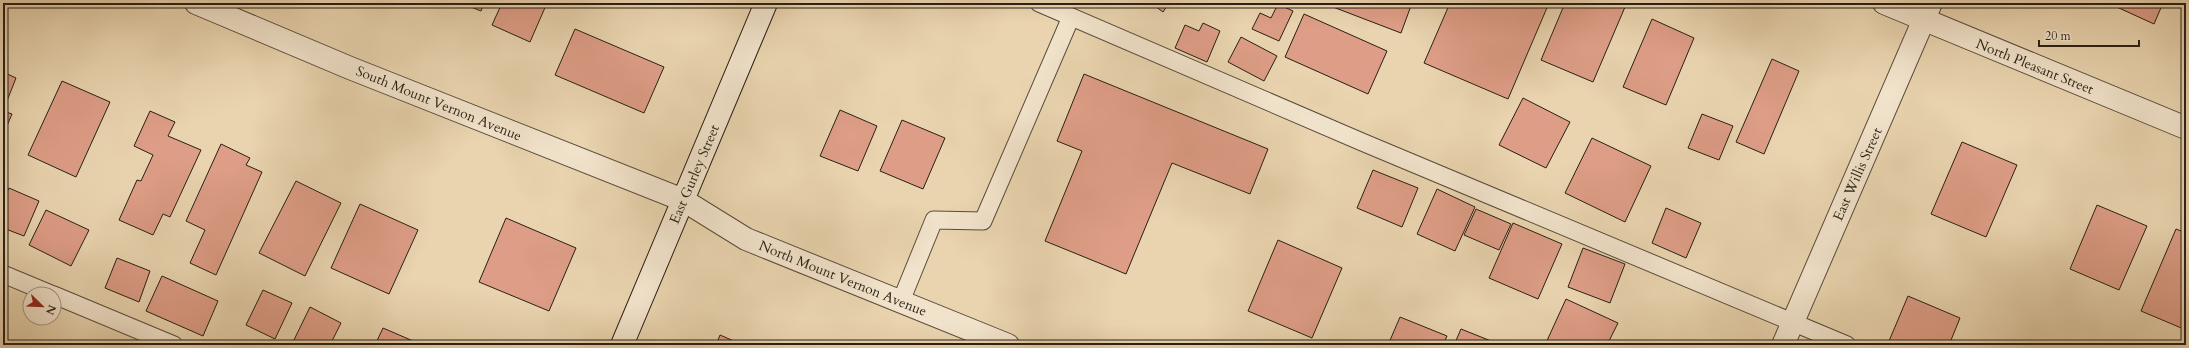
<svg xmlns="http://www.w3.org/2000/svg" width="2189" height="348" viewBox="0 0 2189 348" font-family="Cardo,serif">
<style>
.building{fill:#dd9d86;stroke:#291f14}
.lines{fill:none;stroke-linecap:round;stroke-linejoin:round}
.service-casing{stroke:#594c3b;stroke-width:19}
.minor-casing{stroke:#594c3b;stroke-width:24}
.tertiary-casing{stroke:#594c3b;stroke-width:24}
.secondary-casing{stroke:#291f14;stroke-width:24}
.service{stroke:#f1e3cb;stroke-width:17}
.minor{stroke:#f1e3cb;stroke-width:22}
.tertiary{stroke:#f1e3cb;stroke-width:22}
.secondary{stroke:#f1e3cb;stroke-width:22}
.labels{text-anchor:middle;stroke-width:3.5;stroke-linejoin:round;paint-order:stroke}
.street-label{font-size:14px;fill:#291f14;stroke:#f1e3cb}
</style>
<rect width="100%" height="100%" fill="#e9d4af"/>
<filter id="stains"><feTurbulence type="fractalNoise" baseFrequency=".005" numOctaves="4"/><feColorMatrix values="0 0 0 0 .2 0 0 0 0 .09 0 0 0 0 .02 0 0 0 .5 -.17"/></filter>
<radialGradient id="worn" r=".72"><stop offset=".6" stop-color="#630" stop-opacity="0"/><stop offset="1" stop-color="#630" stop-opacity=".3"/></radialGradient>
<g class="building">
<polygon points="461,3 484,3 481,11"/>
<polygon points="502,3 547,3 530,42 492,25"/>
<polygon points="1151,3 1169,3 1163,12"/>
<polygon points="1335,3 1412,3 1401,33 1333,7"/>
<polygon points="1450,3 1549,3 1508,99 1424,63"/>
<polygon points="1565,3 1616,3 1625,7 1593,82 1541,60"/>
<polygon points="2108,3 2163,3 2154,24"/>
<polygon points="1278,4 1293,11 1279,41 1252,29 1260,13 1271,18"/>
<polygon points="1304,14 1387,51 1368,94 1285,57"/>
<polygon points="1652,19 1694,38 1666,105 1623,87"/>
<polygon points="1203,23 1220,31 1207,62 1175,48 1185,25 1199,31"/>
<polygon points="575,29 664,67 644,113 555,75"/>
<polygon points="1241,37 1277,56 1264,81 1228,62"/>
<polygon points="1772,59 1799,71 1764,154 1736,142"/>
<polygon points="3,72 16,78 3,111 12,114 3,135"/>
<polygon points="1084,74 1268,149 1250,194 1172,163 1126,274 1045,241 1082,151 1057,141"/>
<polygon points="62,81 110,102 76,177 28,155"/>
<polygon points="1523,98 1570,122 1546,168 1499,145"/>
<polygon points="840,110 877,126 858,171 820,156"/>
<polygon points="150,111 175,122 168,136 201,150 170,217 163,214 153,235 119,220 137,180 141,181 153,155 134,146"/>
<polygon points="1702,114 1733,126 1719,160 1688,148"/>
<polygon points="902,120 945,138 923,189 880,171"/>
<polygon points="1592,138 1651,166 1625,222 1565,193"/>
<polygon points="1962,142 2017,165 1986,237 1931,214"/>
<polygon points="221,144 250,158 246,165 262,172 216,275 190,263 205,230 186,221"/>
<polygon points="1373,170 1418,188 1402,227 1357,208"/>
<polygon points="296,181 341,203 305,276 259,253"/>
<polygon points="9,188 39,201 24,236 3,228 3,201"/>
<polygon points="1437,189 1475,207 1455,251 1417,234"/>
<polygon points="360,204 418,230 389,294 331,268"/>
<polygon points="2097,205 2147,226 2119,290 2070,269"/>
<polygon points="1666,208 1701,223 1686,258 1652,243"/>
<polygon points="1476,209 1511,224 1499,250 1464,235"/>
<polygon points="46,210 89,230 71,266 29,245"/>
<polygon points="506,218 576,248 549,311 479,282"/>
<polygon points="1513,223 1562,244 1538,299 1489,278"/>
<polygon points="2176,229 2186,233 2186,330 2141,311"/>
<polygon points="1278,240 1342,268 1312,338 1248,311"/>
<polygon points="1583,248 1625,264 1610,303 1568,287"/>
<polygon points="117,258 150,271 139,302 105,288"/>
<polygon points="162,276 218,301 203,336 146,311"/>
<polygon points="263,290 292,303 275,339 246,325"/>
<polygon points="1908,296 1960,318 1949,345 1898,345 1889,341"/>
<polygon points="1566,299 1618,323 1607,345 1545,345"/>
<polygon points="310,307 341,323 330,345 292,344"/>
<polygon points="1400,317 1447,336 1443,345 1388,345"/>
<polygon points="383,328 420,344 421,345 375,345"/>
<polygon points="1461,329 1501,345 1454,345"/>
<polygon points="720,335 743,345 716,345"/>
</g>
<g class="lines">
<defs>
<g id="service">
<polyline points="1039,3 1362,142 1847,345"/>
<polyline points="3,274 51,294"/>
<polyline points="54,295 174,345"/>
<polyline points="901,301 934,220 983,221 1071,17"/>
</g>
<g id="minor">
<polyline points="1884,3 2186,128"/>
<polyline points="1783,345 1931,3"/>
</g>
<polyline id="tertiary" points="196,3 350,68 683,200 746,239 1008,345"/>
<polyline id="secondary" points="622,345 766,3"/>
</defs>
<use href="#service" class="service-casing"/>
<use href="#minor" class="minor-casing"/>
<use href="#tertiary" class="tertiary-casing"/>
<use href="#secondary" class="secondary-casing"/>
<use href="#service" class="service"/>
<use href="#minor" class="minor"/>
<use href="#tertiary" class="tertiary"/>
<use href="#secondary" class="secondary"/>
</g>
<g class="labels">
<g class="street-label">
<text transform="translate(2035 66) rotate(22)" y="5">North Pleasant Street</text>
<text transform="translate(439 103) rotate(22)" y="5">South Mount Vernon Avenue</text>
<text transform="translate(694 174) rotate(-67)" y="5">East Gurley Street</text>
<text transform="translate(1857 174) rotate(-66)" y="5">East Willis Street</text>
<text transform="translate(843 278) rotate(22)" y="5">North Mount Vernon Avenue</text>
</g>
</g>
<rect width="2189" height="348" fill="none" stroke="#e9d4af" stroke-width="16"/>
<rect x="4" y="4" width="2181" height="340" fill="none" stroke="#291f14" stroke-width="2"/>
<rect x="8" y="8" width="2173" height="332" fill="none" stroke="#291f14"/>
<g transform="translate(42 306) rotate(113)"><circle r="19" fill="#f1e3cb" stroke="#a19582"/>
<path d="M0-3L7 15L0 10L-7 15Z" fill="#8f2418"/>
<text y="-6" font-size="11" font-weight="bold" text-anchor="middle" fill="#291f14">N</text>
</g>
<path d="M2039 40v6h100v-6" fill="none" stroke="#291f14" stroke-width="2"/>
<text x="2045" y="40" font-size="12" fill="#291f14" stroke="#f1e3cb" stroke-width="3" paint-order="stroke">20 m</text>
<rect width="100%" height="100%" filter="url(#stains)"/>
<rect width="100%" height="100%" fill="url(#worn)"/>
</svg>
